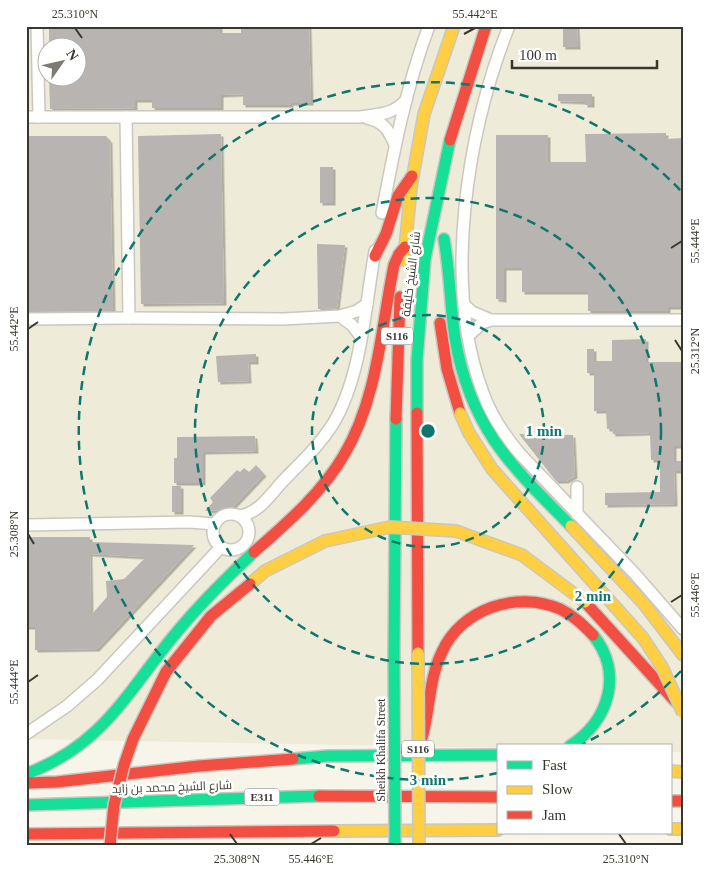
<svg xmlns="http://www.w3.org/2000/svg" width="709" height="872" viewBox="0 0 709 872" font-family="'Times New Roman',Cairo,serif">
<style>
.built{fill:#eeecd9;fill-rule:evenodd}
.building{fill:#b7b4b1;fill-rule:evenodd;filter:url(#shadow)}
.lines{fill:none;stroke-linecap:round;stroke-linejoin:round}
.street-casing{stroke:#c9c7bf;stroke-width:14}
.fast-casing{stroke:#c9c7bf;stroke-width:14}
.slow-casing{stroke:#c9c7bf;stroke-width:14}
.jam-casing{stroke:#c9c7bf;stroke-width:14}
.street{stroke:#fefefc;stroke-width:11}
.fast{stroke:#16e098;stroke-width:11}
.slow{stroke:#ffcf43;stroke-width:11}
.jam{stroke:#f24e42;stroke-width:11}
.fast-bridge-casing{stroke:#c9c7bf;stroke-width:14;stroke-linecap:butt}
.slow-bridge-casing{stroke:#c9c7bf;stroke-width:14;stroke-linecap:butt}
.jam-bridge-casing{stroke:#c9c7bf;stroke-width:14;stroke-linecap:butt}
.fast-bridge{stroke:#16e098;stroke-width:11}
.slow-bridge{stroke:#ffcf43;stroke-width:11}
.jam-bridge{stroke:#f24e42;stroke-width:11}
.ticks{fill:none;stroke:#393830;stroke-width:2}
.ring{fill:none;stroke:#0f766e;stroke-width:2.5;stroke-dasharray:9 6}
.labels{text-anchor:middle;stroke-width:5;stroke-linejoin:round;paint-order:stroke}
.shield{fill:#fff;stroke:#74746e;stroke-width:1}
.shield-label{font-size:11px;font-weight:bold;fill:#393830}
.street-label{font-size:12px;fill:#393830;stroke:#fff}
.centre{fill:#0f766e;stroke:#fff;stroke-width:2.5}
.ring-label{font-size:15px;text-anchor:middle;font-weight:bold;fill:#0f766e;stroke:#fff;stroke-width:5;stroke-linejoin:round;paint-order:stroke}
.neatline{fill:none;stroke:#393830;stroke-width:2}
.ticks-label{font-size:12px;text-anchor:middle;fill:#393830}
</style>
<defs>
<filter id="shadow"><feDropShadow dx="2.5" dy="2.5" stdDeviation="0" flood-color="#0004"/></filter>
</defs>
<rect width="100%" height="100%" fill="#f7f5ea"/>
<path class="built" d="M 26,26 L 683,26 L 683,752 L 670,752 L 670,746 L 498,746 L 498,748 L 26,739 ZM 48,48 L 78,48 L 78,78 L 48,78 Z"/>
<g class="building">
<polygon points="49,26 220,26 220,33 241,33 241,26 309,26 311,103 291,103 291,105 243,105 243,94 221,95 221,108 152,108 152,100 135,100 135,108 50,109 49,78 78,78 78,48 49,48"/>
<polygon points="563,26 577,26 578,47 563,47"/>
<polygon points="558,94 592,94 592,105 585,105 585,102 558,101"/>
<polygon points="666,133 666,139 683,138 683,307 668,307 668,311 588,311 588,292 522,292 522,268 504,268 504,300 496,299 496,135 548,135 548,162 586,162 585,134"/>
<polygon points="221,134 224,303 141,304 138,136"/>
<polygon points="26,136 106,136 110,141 113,309 111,311 26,312"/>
<rect x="320" y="167" width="13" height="36"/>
<polygon points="317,244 345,245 337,308 318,309"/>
<polygon points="646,339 646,362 683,362 683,446 674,446 674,461 683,461 683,471 674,471 675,504 605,505 605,493 660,492 660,460 651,460 650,433 613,434 612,429 607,429 606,411 594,411 594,373 587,373 587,349 594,349 594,361 612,361 612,340"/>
<polygon points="256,354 256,362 248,362 249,381 218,382 216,356"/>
<polygon points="519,434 573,435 575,476 566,481 556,481"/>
<polygon points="255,436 256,451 203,452 203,483 174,483 174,458 177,458 177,437"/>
<polygon points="256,465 264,474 227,513 224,510 205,511 213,502 210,498 237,470 240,472 244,468 249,472"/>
<rect x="172" y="486" width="9" height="26"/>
<path d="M 34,537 L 90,537 L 90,542 L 194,545 L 97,649 L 35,650 L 35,627 L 26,627 L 26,538 ZM 90,554 L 146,557 L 124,579 L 106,581 L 107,597 L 91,615 Z"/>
</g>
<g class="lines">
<defs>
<g id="street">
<polyline points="37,26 39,117"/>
<path d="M 509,26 C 467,132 442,284 483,393 C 491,416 505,436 520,454 L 635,574 L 683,629"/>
<path d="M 26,117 L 360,117 C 378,114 393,115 406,100"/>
<polyline points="126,117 129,318"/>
<path d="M 367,118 C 383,121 389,130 395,145"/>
<path d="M 382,213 C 394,150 406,87 429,26"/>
<polyline points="464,305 472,312 491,320 683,320"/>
<polyline points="340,316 352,325 361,337"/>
<polyline points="26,319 129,318 283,319 340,316 357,311 367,304"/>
<polyline points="468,336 482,323 491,320"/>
<polyline points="577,487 577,514"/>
<circle cx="231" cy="532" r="18"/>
<path d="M 240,516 C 259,513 271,494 283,481 C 301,462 319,446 333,424 C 362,375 365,306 375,251"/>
<polyline points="26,525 190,522 214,524"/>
<polyline points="26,734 67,706 97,680 221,547"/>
</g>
<g id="fast">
<path d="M 444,239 C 450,272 450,305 455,338 C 470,427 510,465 571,526"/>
<polyline points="417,413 417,360 425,259 450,140"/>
<polyline points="394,653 396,419"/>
<path d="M 570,746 C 609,721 624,673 593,635"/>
<polyline points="293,759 327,756 498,755"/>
<path d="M 26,774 C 101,746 125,696 172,638 C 197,607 225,579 254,552"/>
<polyline points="26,805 319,796"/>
</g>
<g id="slow">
<polyline points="404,260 411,187 424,114 454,26"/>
<polyline points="571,526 644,604 683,655"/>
<polyline points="670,771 683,772"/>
<polyline points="670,829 683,829"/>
<polyline points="334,831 498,830"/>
</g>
<g id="jam">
<polyline points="450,140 486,26"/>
<polyline points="375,256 386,234 398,196 412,176"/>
<polyline points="440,323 447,369 460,413"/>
<polyline points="417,413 418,653"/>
<polyline points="396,419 400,297"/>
<path d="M 254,552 C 287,523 322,493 344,455 C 378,398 381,328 394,265 L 399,254 L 405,247"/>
<polyline points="585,602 675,701"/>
<path d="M 422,738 C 430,710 429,678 442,652 C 461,609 517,590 560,609 C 573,615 583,625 593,635"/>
<polyline points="26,783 57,782 199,766 293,759"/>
<polyline points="319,796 498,797"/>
<polyline points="670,801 683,801"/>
<polyline points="26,834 334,831"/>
</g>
</defs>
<use href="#street" class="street-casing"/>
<use href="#fast" class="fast-casing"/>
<use href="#slow" class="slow-casing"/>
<use href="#jam" class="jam-casing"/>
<use href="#street" class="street"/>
<use href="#fast" class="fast"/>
<use href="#slow" class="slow"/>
<use href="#jam" class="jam"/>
<defs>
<polyline id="fast-bridge" points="394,653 395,846"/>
<g id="slow-bridge">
<polyline points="460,413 469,433 492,469 643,638 662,667 683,713"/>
<polyline points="250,584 265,571 325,541 390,527 456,531 522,555 585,602"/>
<polyline points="418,653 419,846"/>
</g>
<polyline id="jam-bridge" points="110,846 114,805 124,765 133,739 166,672 211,616 250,584"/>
</defs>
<use href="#fast-bridge" class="fast-bridge-casing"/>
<use href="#slow-bridge" class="slow-bridge-casing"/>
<use href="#jam-bridge" class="jam-bridge-casing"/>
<use href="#fast-bridge" class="fast-bridge"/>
<use href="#slow-bridge" class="slow-bridge"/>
<use href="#jam-bridge" class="jam-bridge"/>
</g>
<path class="ticks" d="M 75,28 L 82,38M 464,34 L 475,28M 671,248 L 682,241M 28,329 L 38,322M 675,340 L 682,351M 28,534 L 34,544M 671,602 L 682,595M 28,682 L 38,675M 230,834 L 237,844M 619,834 L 626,844M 311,844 L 321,838"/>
<g class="ring">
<circle cx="428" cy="431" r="116"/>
<circle cx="428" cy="431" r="233"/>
<path d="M681 671A349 349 0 0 1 581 745M498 773A349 349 0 1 1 681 191"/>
</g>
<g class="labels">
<g class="shield">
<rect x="381" y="327.5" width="32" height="17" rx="4"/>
<rect x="402" y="740.5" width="32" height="17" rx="4"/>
<rect x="244.5" y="788.5" width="35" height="17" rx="4"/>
</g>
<g class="shield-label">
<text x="397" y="340">S116</text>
<text x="418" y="753">S116</text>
<text x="262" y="801">E311</text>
</g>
<g class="street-label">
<text transform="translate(411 274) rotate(-83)" y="4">شارع الشيخ خليفة</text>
<text transform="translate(381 750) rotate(-90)" y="4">Sheikh Khalifa Street</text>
<text transform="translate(172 787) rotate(-2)" y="4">شارع الشيخ محمد بن زايد</text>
</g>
</g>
<circle cx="428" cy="431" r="8" class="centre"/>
<g class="ring-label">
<text x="544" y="436">1 min</text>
<text x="593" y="601">2 min</text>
<text x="428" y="785">3 min</text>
</g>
<rect width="709" height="872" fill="none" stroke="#ffffff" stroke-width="55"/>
<rect x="497" y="744" width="175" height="90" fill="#ffffff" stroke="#b0afac"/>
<rect x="507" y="761" width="25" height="8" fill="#16e098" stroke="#b0afac"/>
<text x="542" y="770" font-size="15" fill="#393830">Fast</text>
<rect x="507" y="786" width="25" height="8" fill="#ffcf43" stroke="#b0afac"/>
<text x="542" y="794" font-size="15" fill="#393830">Slow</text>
<rect x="507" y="811" width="25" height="8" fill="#f24e42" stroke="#b0afac"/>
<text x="542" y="820" font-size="15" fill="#393830">Jam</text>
<g transform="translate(62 62) rotate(56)"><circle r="24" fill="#ffffff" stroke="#b0afac"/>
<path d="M0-4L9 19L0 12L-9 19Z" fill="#7c7a71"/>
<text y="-8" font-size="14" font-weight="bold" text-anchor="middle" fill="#393830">N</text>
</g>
<path d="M512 60v8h145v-8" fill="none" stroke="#393830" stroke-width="2.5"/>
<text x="519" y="60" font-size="15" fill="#393830" stroke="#ffffff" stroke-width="4" paint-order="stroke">100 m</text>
<rect x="28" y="28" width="654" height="816" class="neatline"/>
<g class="ticks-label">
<text x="75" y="18">25.310°N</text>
<text x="475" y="18">55.442°E</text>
<text transform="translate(695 241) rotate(-90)" y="4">55.444°E</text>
<text transform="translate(14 329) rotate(-90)" y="4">55.442°E</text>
<text transform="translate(695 351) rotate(-90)" y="4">25.312°N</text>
<text transform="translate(14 534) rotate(-90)" y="4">25.308°N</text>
<text transform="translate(695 595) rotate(-90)" y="4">55.446°E</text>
<text transform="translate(14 682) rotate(-90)" y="4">55.444°E</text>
<text x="237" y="863">25.308°N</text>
<text x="311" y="863">55.446°E</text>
<text x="626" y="863">25.310°N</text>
</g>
</svg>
